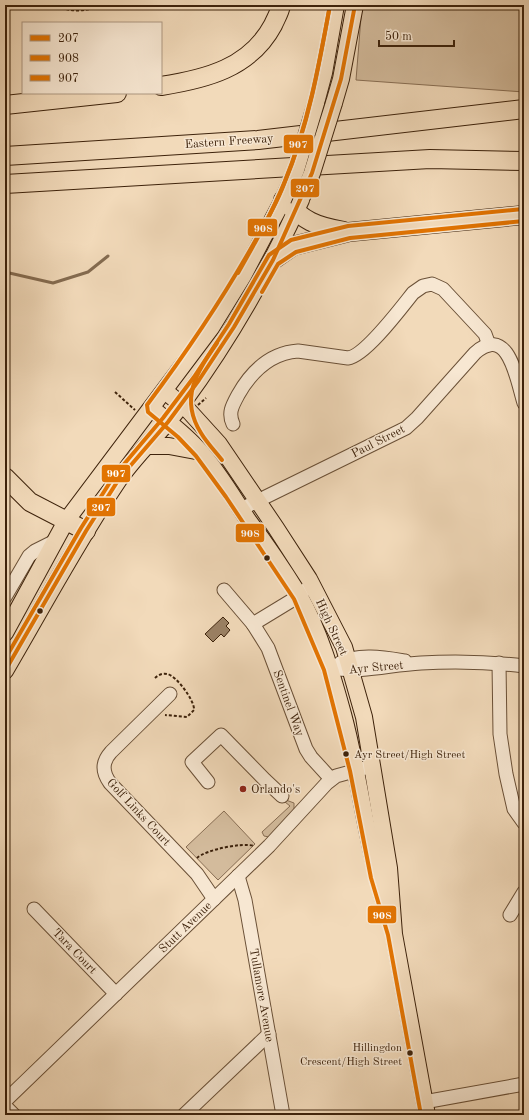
<svg xmlns="http://www.w3.org/2000/svg" width="529" height="1120" viewBox="0 0 529 1120" font-family="'Old Standard TT',serif">
<style>
.green{fill:#d3bb9c;stroke:#886e54}
.lines{fill:none;stroke-linecap:round;stroke-linejoin:round}
.stream{stroke:#846b50;stroke-width:3}
.building{fill:#9b8266;stroke:#3d220b}
.minor-casing{stroke:#6a5037;stroke-width:15}
.major-casing{stroke:#3d220b;stroke-width:18}
.highway-casing{stroke:#3d220b;stroke-width:20}
.path{stroke:#3d220b;stroke-width:2;stroke-dasharray:3 2;stroke-linecap:butt}
.minor{stroke:#f7e7d2;stroke-width:13}
.major{stroke:#f2daba;stroke-width:16}
.highway{stroke:#f2daba;stroke-width:18}
.major-bridge-casing{stroke:#3d220b;stroke-width:18;stroke-linecap:butt}
.major-bridge{stroke:#f2daba;stroke-width:16}
.bus-1-casing{stroke:#f7e7d2;stroke-width:7}
.bus-2-casing{stroke:#f7e7d2;stroke-width:7}
.bus-3-casing{stroke:#f7e7d2;stroke-width:7}
.bus-1{stroke:#e27402;stroke-width:4}
.bus-2{stroke:#e27402;stroke-width:4}
.bus-3{stroke:#e27402;stroke-width:4}
.bus-dot{fill:#3d220b;stroke:#f7e7d2;stroke-width:1.5}
.poi-dot{fill:#8f2418;stroke:#f7e7d2;stroke-width:1.5}
.labels{text-anchor:middle;stroke-width:3;stroke-linejoin:round;paint-order:stroke}
.bus-label{font-size:11px;fill:#3d220b;stroke:#f7e7d2;text-anchor:start}
.street-label{font-size:12px;fill:#3d220b;stroke:#f7e7d2}
.poi-label{font-size:12px;fill:#3d220b;stroke:#f7e7d2;text-anchor:start}
.line-badge{stroke:#f7e7d2;stroke-width:1.5}
.badge-label{font-size:11px;text-anchor:middle;font-weight:bold;fill:#fff}
</style>
<rect width="100%" height="100%" fill="#f2daba"/>
<filter id="stains"><feTurbulence type="fractalNoise" baseFrequency=".005" numOctaves="4"/><feColorMatrix values="0 0 0 0 .2 0 0 0 0 .09 0 0 0 0 .02 0 0 0 .5 -.17"/></filter>
<radialGradient id="worn" r=".72"><stop offset=".6" stop-color="#630" stop-opacity="0"/><stop offset="1" stop-color="#630" stop-opacity=".3"/></radialGradient>
<g class="green">
<polygon points="362,5 524,5 524,92 356,80"/>
<polygon points="286,800 294,803 294,811 269,837 264,836 262,832 290,806 285,802"/>
<polygon points="224,811 255,844 218,880 186,847"/>
</g>
<g class="lines">
<polyline class="stream" points="5,272 53,283 88,272 108,256"/>
</g>
<polygon class="building" points="223,617 229,623 226,626 230,630 224,637 221,634 213,642 205,634"/>
<g class="lines">
<defs>
<g id="minor">
<path d="M 233,424 C 228,413 232,406 238,395 C 251,372 270,353 298,351 L 348,358 C 365,356 401,308 413,293 L 423,286 L 432,284 L 443,289 L 485,334 L 489,345"/>
<path d="M 241,509 L 406,428 L 417,418 L 475,353 C 509,323 517,381 524,403"/>
<polyline points="224,590 253,624 268,648 306,749 311,757 331,779"/>
<polyline points="5,597 29,556 35,551 55,541"/>
<polyline points="253,624 299,596 305,590"/>
<path d="M 340,663 C 358,653 386,658 405,661"/>
<polyline points="499,663 500,734 506,774 514,809 524,823"/>
<path d="M 330,668 C 365,673 387,665 421,663 C 455,661 490,662 524,666"/>
<path d="M 170,694 L 111,752 C 102,762 102,772 110,783 L 197,874 L 214,899"/>
<polyline points="208,782 192,762 221,735 265,780 282,796"/>
<polyline points="238,876 245,900 283,1115"/>
<polyline points="34,909 116,994"/>
<polyline points="510,915 524,892"/>
<polyline points="5,1101 269,846 327,783 336,776 365,768"/>
<polyline points="424,1102 524,1084"/>
<polyline points="5,1106 14,1115"/>
<polyline points="184,1115 269,1034"/>
</g>
<g id="major">
<polyline points="316,103 324,73 336,5"/>
<polyline points="334,103 341,79 355,5"/>
<polyline points="165,391 189,411 219,444 276,528 309,579 344,647 364,717 389,868 394,934 427,1115"/>
<path d="M 152,408 C 168,422 185,434 199,450 C 218,471 233,497 248,520 C 266,544 283,569 299,595 C 320,632 332,674 343,714 C 360,777 366,842 385,904"/>
<polyline points="148,446 169,446 201,452"/>
<polyline points="5,633 66,521 211,328 243,276 283,200"/>
<path d="M 5,671 C 42,608 77,542 118,481 C 137,453 163,431 182,404 C 229,340 268,272 301,200"/>
</g>
<g id="highway">
<path d="M 161,86 C 206,79 250,68 273,25 C 276,18 280,12 281,5"/>
<polyline points="5,105 117,93"/>
<polyline points="5,156 258,140 524,109"/>
<polyline points="5,184 430,159 524,161"/>
<path d="M 283,200 C 305,221 314,226 344,231"/>
<polyline points="273,260 293,246 349,232 524,215"/>
<polyline points="5,477 30,502 86,531"/>
</g>
</defs>
<use href="#minor" class="minor-casing"/>
<use href="#major" class="major-casing"/>
<use href="#highway" class="highway-casing"/>
<g class="path">
<path d="M 57,5 C 74,15 91,9 108,5"/>
<polyline points="115,392 135,410"/>
<polyline points="198,405 206,398"/>
<path d="M 155,678 C 158,675 162,673 167,674 C 176,675 195,701 194,710 L 187,717 L 165,715"/>
<path d="M 197,858 C 205,850 243,842 254,846"/>
</g>
<use href="#minor" class="minor"/>
<use href="#major" class="major"/>
<use href="#highway" class="highway"/>
<defs>
<g id="major-bridge">
<polyline points="302,197 312,173 334,103"/>
<polyline points="283,200 296,170 316,103"/>
</g>
</defs>
<use href="#major-bridge" class="major-bridge-casing"/>
<use href="#major-bridge" class="major-bridge"/>
<defs>
<polyline id="bus-1" points="5,671 86,531 119,479 168,422 199,380 234,327 273,260 312,173 341,79 355,5"/>
<g id="bus-2">
<path d="M 330,5 C 319,66 308,127 284,184 C 276,205 265,224 254,243 C 222,300 186,353 147,405 L 148,412 L 178,437 L 196,456 L 226,497 L 294,599 L 324,670 L 350,771 L 371,878 L 388,935 L 421,1115"/>
<polyline points="262,292 278,264 296,252 350,238 524,221"/>
<path d="M 217,343 C 197,372 179,398 201,433 C 207,443 215,451 222,460"/>
</g>
<g id="bus-3">
<path d="M 238,273 C 255,243 272,213 285,181 C 308,125 319,65 330,5"/>
<polyline points="5,659 81,528 114,476 163,418 194,377 229,324 269,255 291,240 348,226 523,209"/>
</g>
</defs>
<use href="#bus-1" class="bus-1-casing"/>
<use href="#bus-2" class="bus-2-casing"/>
<use href="#bus-3" class="bus-3-casing"/>
<use href="#bus-1" class="bus-1"/>
<use href="#bus-2" class="bus-2"/>
<use href="#bus-3" class="bus-3"/>
</g>
<g class="bus-dot">
<circle cx="267" cy="558" r="3.5"/>
<circle cx="40" cy="611" r="3.5"/>
<circle cx="346" cy="754" r="3.5"/>
<circle cx="410" cy="1053" r="3.5"/>
</g>
<circle class="poi-dot" cx="243" cy="789" r="4"/>
<g class="labels">
<g class="bus-label">
<text x="354" y="758">Ayr Street/High Street</text>
<text x="402" y="1051" text-anchor="end">Hillingdon<tspan x="402" dy="14">Crescent/High Street</tspan></text>
</g>
<g class="street-label">
<text transform="translate(229 141) rotate(-4)" y="4">Eastern Freeway</text>
<text transform="translate(378 441) rotate(-27)" y="4">Paul Street</text>
<text transform="translate(332 627) rotate(65)" y="4">High Street</text>
<text transform="translate(376 667) rotate(-5)" y="4">Ayr Street</text>
<text transform="translate(289 703) rotate(70)" y="4">Sentinel Way</text>
<text transform="translate(139 812) rotate(47)" y="4">Golf Links Court</text>
<text transform="translate(185 927) rotate(-44)" y="4">Stutt Avenue</text>
<text transform="translate(75 951) rotate(46)" y="4">Tara Court</text>
<text transform="translate(262 995) rotate(80)" y="4">Tullamore Avenue</text>
</g>
<g class="poi-label">
<text x="251" y="793">Orlando's</text>
</g>
</g>
<g class="line-badge">
<rect x="283" y="134" width="31" height="20" rx="4" fill="#e27402"/>
<rect x="290" y="178" width="30" height="20" rx="4" fill="#e27402"/>
<rect x="247" y="218" width="31" height="19" rx="4" fill="#e27402"/>
<rect x="101" y="464" width="30" height="19" rx="4" fill="#e27402"/>
<rect x="86" y="497" width="30" height="20" rx="4" fill="#e27402"/>
<rect x="235" y="523" width="30" height="20" rx="4" fill="#e27402"/>
<rect x="367" y="905" width="30" height="19" rx="4" fill="#e27402"/>
</g>
<g class="badge-label">
<text x="298" y="148">907</text>
<text x="305" y="192">207</text>
<text x="263" y="232">908</text>
<text x="116" y="477">907</text>
<text x="101" y="511">207</text>
<text x="250" y="537">908</text>
<text x="382" y="919">908</text>
</g>
<rect width="529" height="1120" fill="none" stroke="#f2daba" stroke-width="20"/>
<rect x="6" y="6" width="517" height="1108" fill="none" stroke="#3d220b" stroke-width="2"/>
<rect x="10" y="10" width="509" height="1100" fill="none" stroke="#3d220b"/>
<rect x="22" y="22" width="140" height="72" fill="#f7e7d2" stroke="#ad9882"/>
<rect x="30" y="35" width="20" height="6" fill="#e27402" stroke="#ad9882"/>
<text x="58" y="42" font-size="12" fill="#3d220b">207</text>
<rect x="30" y="55" width="20" height="6" fill="#e27402" stroke="#ad9882"/>
<text x="58" y="62" font-size="12" fill="#3d220b">908</text>
<rect x="30" y="75" width="20" height="6" fill="#e27402" stroke="#ad9882"/>
<text x="58" y="82" font-size="12" fill="#3d220b">907</text>
<path d="M379 40v6h75v-6" fill="none" stroke="#3d220b" stroke-width="2"/>
<text x="385" y="40" font-size="12" fill="#3d220b" stroke="#f7e7d2" stroke-width="3" paint-order="stroke">50 m</text>
<rect width="100%" height="100%" filter="url(#stains)"/>
<rect width="100%" height="100%" fill="url(#worn)"/>
</svg>
